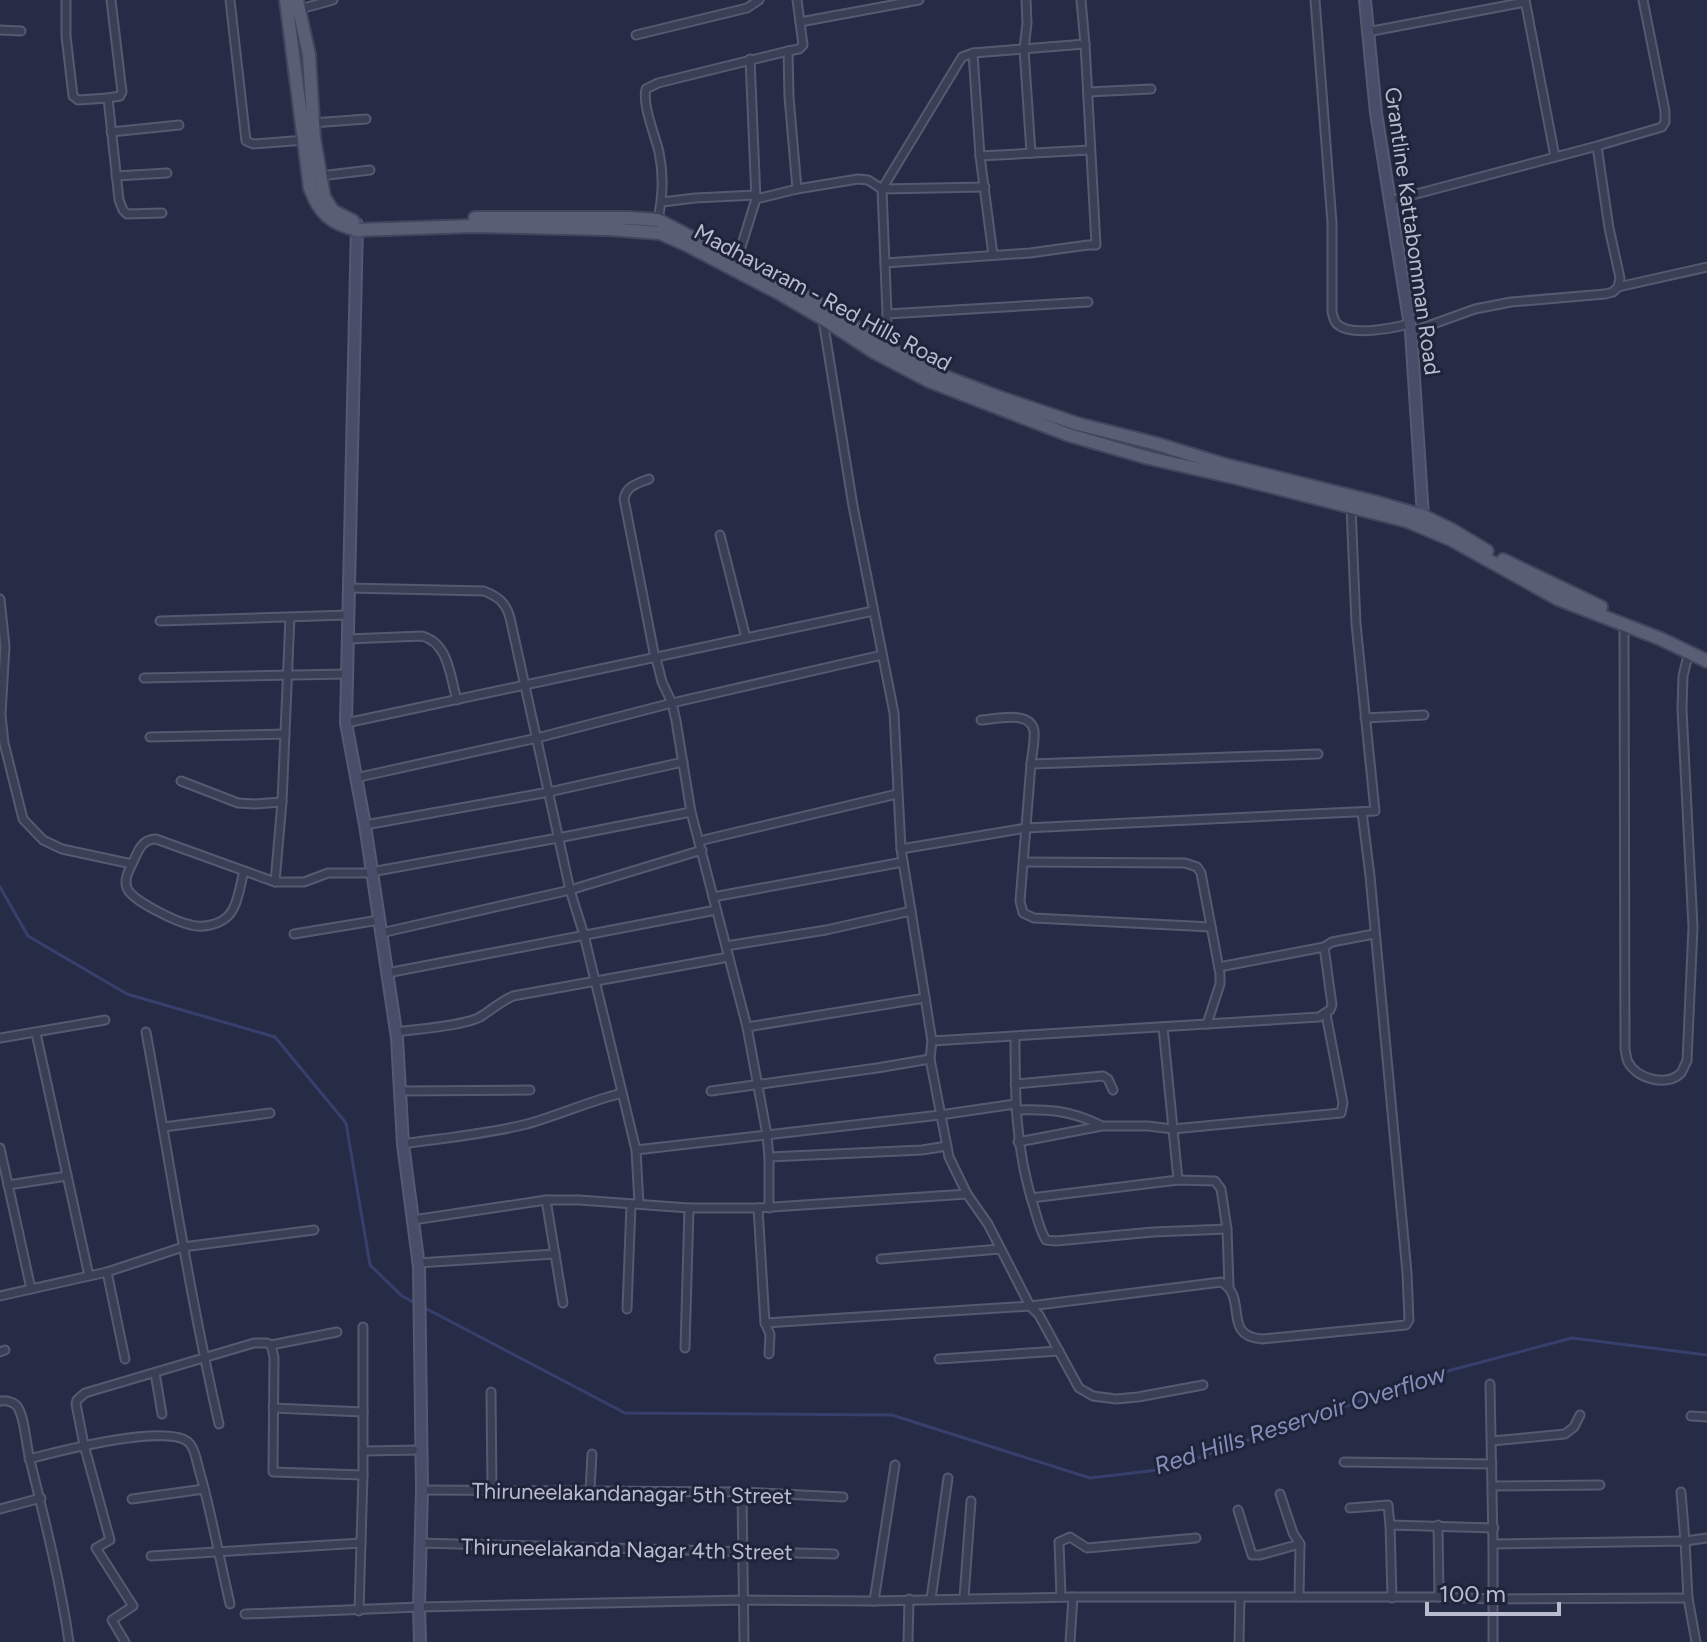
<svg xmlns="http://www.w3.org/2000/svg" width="1707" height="1642" viewBox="0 0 1707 1642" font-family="Figtree,sans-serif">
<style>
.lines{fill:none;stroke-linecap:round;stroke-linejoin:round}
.stream{stroke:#37406c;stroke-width:3}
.street-casing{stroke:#565a70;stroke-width:11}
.secondary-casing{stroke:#565a70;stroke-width:14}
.primary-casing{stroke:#41465c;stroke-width:16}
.street{stroke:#3b3f55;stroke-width:7}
.secondary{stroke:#484d69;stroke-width:10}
.primary{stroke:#595e75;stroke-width:12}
.labels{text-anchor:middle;stroke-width:6;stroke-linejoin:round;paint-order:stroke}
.street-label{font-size:22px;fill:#b9bcce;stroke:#1f243b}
.water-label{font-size:24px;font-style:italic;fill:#858fbb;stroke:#1f243b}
</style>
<rect width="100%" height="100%" fill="#262c46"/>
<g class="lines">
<polyline class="stream" points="0,887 28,936 127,994 275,1037 346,1123 370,1265 402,1296 625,1413 892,1415 1090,1478 1166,1469 1440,1373 1572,1338 1707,1355"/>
<defs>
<g id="street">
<polyline points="66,0 66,36 73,96 78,100 108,98"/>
<polyline points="111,0 122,92 120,96 108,98 119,200 123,210 127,214 162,213"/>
<polyline points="230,0 246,141 253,144 305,140"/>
<polyline points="797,0 800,22"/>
<polyline points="1026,0 1027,23 1024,49 1031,153"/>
<path d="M 1315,0 L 1332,223 L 1332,312 C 1333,316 1334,321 1337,324 C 1351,337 1393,328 1409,324"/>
<polyline points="1525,0 1555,157"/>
<polyline points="300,9 333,0"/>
<polyline points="0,30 21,31"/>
<polyline points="1367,32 1525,2"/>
<polyline points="636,35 747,8 759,0"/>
<polyline points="973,53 980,156 993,255"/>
<polyline points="750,59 756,199"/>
<polyline points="1088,92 1151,89"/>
<polyline points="313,123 366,119"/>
<polyline points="111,132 179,125"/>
<polyline points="980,156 1090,150"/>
<polyline points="116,176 167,173"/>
<polyline points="320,176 370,170"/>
<polyline points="797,189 858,179 868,180 882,189 985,187"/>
<polyline points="1390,201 1597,146 1662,127 1665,122 1665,111 1643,0"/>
<polyline points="662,202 695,198 756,195"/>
<path d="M 657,223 C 663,199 664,176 659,152 C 655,135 642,105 646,89 L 658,83 L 788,51"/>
<polyline points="737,260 756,199 797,189 789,97 788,51 799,49 803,45 800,22 919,0"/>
<polyline points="885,263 1030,253 1088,245 1096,245 1085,44"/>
<polyline points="1618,287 1707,267"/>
<polyline points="887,314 1088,302"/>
<polyline points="1411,332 1475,309 1511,302 1605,294 1613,292 1618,287 1620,278 1609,228 1597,146"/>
<polyline points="886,347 887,314 882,189 962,57 973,53 1085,44 1081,0"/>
<path d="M 649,479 C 638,483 626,486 624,499 L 655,658"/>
<polyline points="720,535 746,638"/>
<path d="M 349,588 L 484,591 C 499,597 506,603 510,618 L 570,890 L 584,935 L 636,1150 L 639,1204"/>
<path d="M 0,599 L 5,646 L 1,715 L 4,743 L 23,819 L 43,840 L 62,849 L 132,864 C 138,852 141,839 156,839 L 275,882 L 304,882 L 328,873 L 371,873"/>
<polyline points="160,621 348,615"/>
<path d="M 1624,625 L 1625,1049 C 1626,1053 1626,1058 1628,1062 C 1637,1079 1667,1087 1681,1073 C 1682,1072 1686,1062 1687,1061 L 1693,927 L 1682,709 L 1683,676 L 1689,651"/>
<path d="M 348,639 L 422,636 C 449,643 450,677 457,700"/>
<polyline points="656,658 662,682 672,703 676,721 691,812 747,1027 767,1135 769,1157 769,1208"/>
<polyline points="144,678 347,674"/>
<polyline points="1365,718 1424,715"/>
<path d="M 981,720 C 996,719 1031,710 1034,731 C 1035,742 1032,754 1031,764"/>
<polyline points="346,723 873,611"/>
<polyline points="150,737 285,734"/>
<polyline points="355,778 537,738 672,703 882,655"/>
<polyline points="181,781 238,803 255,804 282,802"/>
<polyline points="365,825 549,792 683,762"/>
<polyline points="699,841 897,794"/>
<polyline points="901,849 1026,828 1375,811 1356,624 1351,507"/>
<polyline points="1024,862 1185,863 1197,867 1201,873 1220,974 1220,984 1207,1024"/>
<path d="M 132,864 C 128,872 124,880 127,888 C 132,901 177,922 191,925 C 202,928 218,925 227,917 C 238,907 240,885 244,871"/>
<polyline points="371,872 558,838 691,812"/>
<polyline points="275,882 282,802 290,617"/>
<polyline points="713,897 903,862"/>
<polyline points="1211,927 1034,918 1023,913 1020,901 1031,764 1318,754"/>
<polyline points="381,933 570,890 702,850"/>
<polyline points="294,934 379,920"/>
<polyline points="726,946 826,930 911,911"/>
<polyline points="1219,967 1324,947"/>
<polyline points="387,973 716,910"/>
<polyline points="747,1027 925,998"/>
<polyline points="1163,1027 1178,1180"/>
<path d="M 146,1032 C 170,1163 189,1294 219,1424"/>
<path d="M 396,1032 C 416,1029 464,1026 480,1017 C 491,1010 500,1002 513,996 L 729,957"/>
<polyline points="36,1033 89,1276"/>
<path d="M 1015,1036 C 1015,1096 1015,1146 1033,1204 C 1037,1216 1039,1229 1046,1240 L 1056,1241 L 1153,1232 L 1227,1229 L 1229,1286"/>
<polyline points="0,1038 105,1020"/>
<polyline points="932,1041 1319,1017 1330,1010 1332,1005 1324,947 1332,942 1374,934"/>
<polyline points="1015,1084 1103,1076 1108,1079 1113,1090"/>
<polyline points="401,1091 530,1090"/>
<polyline points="711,1091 877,1068 930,1059"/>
<path d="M 1016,1110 C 1048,1109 1070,1110 1100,1125"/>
<polyline points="164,1127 270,1113"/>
<polyline points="1018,1142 1102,1126 1148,1126 1173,1129 1341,1113 1343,1103 1326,1014"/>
<path d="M 403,1144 C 444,1138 487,1134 527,1124 C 559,1115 590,1101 622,1093"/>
<polyline points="0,1148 31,1289"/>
<polyline points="636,1150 940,1115 1015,1104"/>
<polyline points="769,1157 922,1150 947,1146"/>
<polyline points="8,1185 67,1176"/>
<polyline points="967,1194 988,1224 1030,1306 1039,1315 1079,1388 1093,1396 1116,1399 1138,1397 1203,1385"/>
<polyline points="1031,1198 1178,1180 1215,1181 1221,1189 1227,1229"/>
<polyline points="546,1200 563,1303"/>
<polyline points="758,1208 765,1323 770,1334 769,1354"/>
<polyline points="413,1220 546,1200 579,1200 689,1208 758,1208 967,1194 949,1157 930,1059 932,1041 901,849 894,713 853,506 823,320"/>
<polyline points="881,1259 1000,1249"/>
<polyline points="418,1263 555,1254"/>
<polyline points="107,1272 125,1359"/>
<polyline points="0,1296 107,1272 183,1247 314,1230"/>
<polyline points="627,1309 631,1204"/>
<path d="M 765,1323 L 1030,1306 L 1221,1282 C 1249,1297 1221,1336 1262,1339 L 1406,1325 L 1409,1320 L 1407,1273 L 1370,876 L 1362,812"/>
<polyline points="271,1345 337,1332"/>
<polyline points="685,1348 689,1208"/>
<polyline points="0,1352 5,1350"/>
<polyline points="939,1359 1059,1351"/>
<polyline points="155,1373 162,1414"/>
<polyline points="1490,1384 1493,1544"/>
<polyline points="491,1392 492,1490"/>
<path d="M 0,1401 C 6,1400 12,1401 17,1406 C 25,1417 26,1446 30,1460 C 45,1521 60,1580 69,1642"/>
<polyline points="273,1408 363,1412"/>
<polyline points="1691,1416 1707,1417"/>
<polyline points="1492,1441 1565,1434 1574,1427 1580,1415"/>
<polyline points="363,1451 421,1450"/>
<path d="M 29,1459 C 56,1452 173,1421 190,1444 C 196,1451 197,1465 200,1473 C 212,1516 220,1561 230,1604"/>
<polyline points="1344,1462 1492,1464"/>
<polyline points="1493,1486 1600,1485"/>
<polyline points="422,1490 742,1492 843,1497"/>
<polyline points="590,1490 592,1454"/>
<polyline points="742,1492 744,1642"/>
<polyline points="1681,1492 1685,1541 1707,1538"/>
<polyline points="1280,1494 1293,1533 1300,1544 1299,1597"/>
<polyline points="132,1499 204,1489"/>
<polyline points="1350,1508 1388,1505 1390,1525"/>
<polyline points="0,1509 41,1498"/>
<polyline points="1238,1510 1252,1555 1260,1555 1300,1544"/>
<polyline points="1438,1525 1439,1597"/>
<polyline points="420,1543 834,1554"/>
<polyline points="151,1556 361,1543"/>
<polyline points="1061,1597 1059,1542 1070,1537 1087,1548 1196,1538"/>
<polyline points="964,1598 971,1501"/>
<polyline points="1392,1598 1390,1525 1494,1528"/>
<polyline points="931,1599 948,1478"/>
<polyline points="874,1601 895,1465"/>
<polyline points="359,1611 363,1475 363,1327"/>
<polyline points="245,1614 419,1607 744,1600 874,1601 1073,1597 1439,1597 1492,1599 1688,1598"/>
<polyline points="125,1642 112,1620 133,1606 96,1548 110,1540 84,1445 76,1404 77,1400 85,1393 254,1343 267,1343 271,1345 274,1357 273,1472 363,1475"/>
<polyline points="908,1642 909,1599"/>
<polyline points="1070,1642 1073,1597"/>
<polyline points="1239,1642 1240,1597"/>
<polyline points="1493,1642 1493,1544 1685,1541 1688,1598 1696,1642"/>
</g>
<g id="secondary">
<polyline points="1365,0 1376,113 1411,332 1423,516"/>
<polyline points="357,224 346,723 365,825 397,1038 403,1144 419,1267 422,1490 419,1607 420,1642"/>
</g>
<g id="primary">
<path d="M 286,0 L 310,188 C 320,214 330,223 357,230 L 474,226 L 608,229 L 660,233 L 687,245 L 779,293 L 822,318 L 874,352 L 929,381 L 1069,435 L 1149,458 L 1237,478 L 1407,521 L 1452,540 L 1558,599 L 1661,639 L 1707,661"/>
<polyline points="297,0 309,55 314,138 324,197 333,211 353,221"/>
<polyline points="475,218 628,218 658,220 712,248 738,259 831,311 886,347 938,374 1001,398 1078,424 1157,444 1222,464 1375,502 1423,516 1452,530 1487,551"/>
<polyline points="1503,560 1601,607"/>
</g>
</defs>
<use href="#street" class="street-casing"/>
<use href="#secondary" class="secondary-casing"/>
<use href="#primary" class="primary-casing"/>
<use href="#street" class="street"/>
<use href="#secondary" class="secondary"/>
<use href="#primary" class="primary"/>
</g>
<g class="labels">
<g class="street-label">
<text transform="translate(1413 231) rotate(82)" y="8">Grantline Kattabomman Road</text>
<text transform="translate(823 297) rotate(28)" y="8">Madhavaram - Red Hills Road</text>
<text transform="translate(632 1493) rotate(1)" y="8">Thiruneelakandanagar 5th Street</text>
<text transform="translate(627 1549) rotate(1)" y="8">Thiruneelakanda Nagar 4th Street</text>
</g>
<g class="water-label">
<text transform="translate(1300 1420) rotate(-18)" y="8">Red Hills Reservoir Overflow</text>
</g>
</g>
<path d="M1427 1602v12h132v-12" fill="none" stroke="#b9bcce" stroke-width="4"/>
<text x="1439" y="1602" font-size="24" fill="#b9bcce" stroke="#1f243b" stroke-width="6" paint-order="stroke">100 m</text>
</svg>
